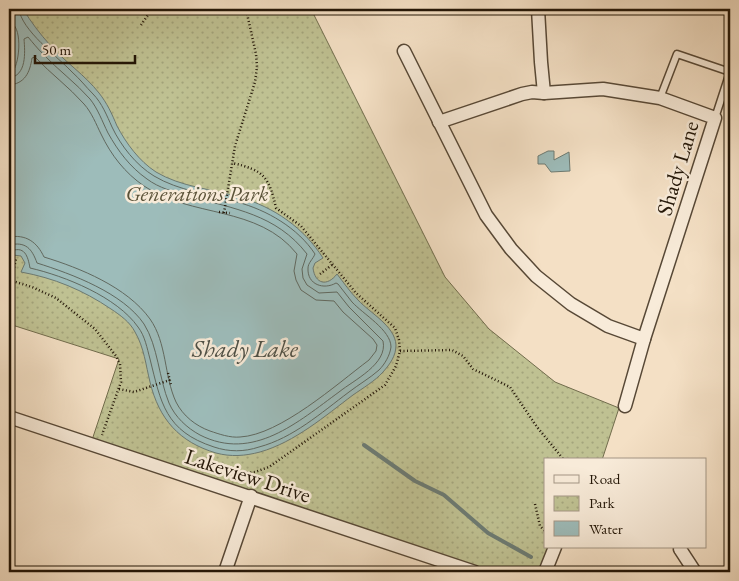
<svg xmlns="http://www.w3.org/2000/svg" width="739" height="581" viewBox="0 0 739 581" font-family="'EB Garamond',serif">
<style>
.park{fill:url(#park-dots);stroke:#716c4c}
.water{fill:#9dbcba;stroke:#6c7a72}
.lines{fill:none;stroke-linecap:round;stroke-linejoin:round}
.shore{stroke:#606960;stroke-width:1}
.stream{stroke:#6c7a72;stroke-width:4}
.service-casing{stroke:#574836;stroke-width:9}
.minor-casing{stroke:#574836;stroke-width:15}
.path{stroke:#231607;stroke-width:2.5;stroke-dasharray:1 2.5;stroke-linecap:butt}
.service{stroke:#f8ebd9;stroke-width:6}
.minor{stroke:#f8ebd9;stroke-width:12}
.labels{text-anchor:middle;stroke-width:5;stroke-linejoin:round;paint-order:stroke}
.street-label{font-size:22px;fill:#231607;stroke:#f8ebd9}
.park-label{font-size:22px;font-style:italic;fill:#5a5238;stroke:#f8ebd9}
.water-label{font-size:24px;font-style:italic;fill:#4e5046;stroke:#f8ebd9}
</style>
<defs>
<pattern id="park-dots" width="8" height="8" patternUnits="userSpaceOnUse" patternTransform="scale(1.25)"><rect width="8" height="8" fill="#bfc192"/><path d="M2 2h.1M6 6h.1" fill="none" stroke="#a4a57c" stroke-width="1.8" stroke-linecap="round"/></pattern>
</defs>
<rect width="100%" height="100%" fill="#f4e0c5"/>
<filter id="stains"><feTurbulence type="fractalNoise" baseFrequency=".004" numOctaves="4"/><feColorMatrix values="0 0 0 0 .2 0 0 0 0 .09 0 0 0 0 .02 0 0 0 .5 -.17"/></filter>
<radialGradient id="worn" r=".72"><stop offset=".6" stop-color="#630" stop-opacity="0"/><stop offset="1" stop-color="#630" stop-opacity=".3"/></radialGradient>
<polygon class="park" points="9,9 311,9 445,277 489,329 555,382 619,408 602,460 545,460 545,547 555,547 545,572 475,572 91,443 119,359 9,324"/>
<g class="water">
<path d="M 9,9 L 23,9 C 31,22 40,34 50,45 C 65,62 85,75 99,93 C 107,103 112,114 117,126 C 126,143 139,161 156,172 C 181,187 212,189 239,197 C 274,207 304,228 323,258 L 315,263 L 313,268 C 315,284 327,287 337,274 C 344,283 350,292 358,300 C 370,313 395,326 396,345 C 396,356 390,364 383,372 C 375,381 363,388 353,395 C 325,416 295,442 260,452 C 245,456 231,457 216,453 C 179,442 159,419 150,382 C 146,366 144,347 135,332 C 130,322 120,315 111,309 C 83,290 54,278 21,272 L 25,263 L 21,256 L 13,255 L 9,259 L 9,73 C 13,60 15,46 13,33 C 11,24 9,18 9,9 Z"/>
<polygon points="548,151 554,151 554,160 569,152 570,171 551,172 545,164 538,164 538,156"/>
</g>
<g class="lines">
<g class="shore">
<path d="M 9,22 C 23,24 20,62 13,71 L 9,71"/>
<path d="M 9,78 C 27,76 25,52 24,39 L 28,37 C 33,43 38,49 43,54 C 58,70 76,83 90,99 C 98,109 102,121 108,133 C 118,151 130,167 147,179 C 159,188 174,192 189,196 C 234,209 276,214 307,254 L 302,269 L 303,278 L 307,285 L 319,293 L 337,292 L 349,307 L 383,341 C 388,364 354,380 339,392 C 298,422 253,462 200,435 C 187,428 175,417 169,403 C 159,379 158,346 144,324 C 123,293 72,274 37,263 C 32,249 26,241 9,245"/>
<path d="M 9,85 C 25,84 30,72 32,58 L 35,57 C 51,74 69,87 84,104 C 92,113 96,124 101,134 C 111,155 125,173 144,186 C 191,218 258,205 297,254 L 294,271 L 296,280 L 301,290 L 316,300 L 334,301 L 343,312 L 373,339 L 377,345 L 376,351 L 369,360 C 337,384 280,435 240,437 C 230,438 219,434 210,431 C 196,426 183,416 176,402 C 164,376 167,343 150,319 C 127,287 80,268 44,257 C 37,242 26,234 9,237"/>
<path d="M 9,252 C 25,244 28,257 30,268 C 65,276 117,297 138,327 C 145,336 147,348 150,359 C 161,403 165,431 214,447 C 229,452 244,452 259,447 C 293,438 321,413 349,392 C 358,385 370,378 379,370 C 385,364 390,355 391,347 C 391,330 363,314 352,302 C 347,296 343,290 338,284 L 336,283 C 324,290 307,285 308,268 C 308,263 313,259 315,254 C 298,228 267,210 237,202 C 209,194 179,191 154,176 C 136,165 121,146 112,127 C 107,116 102,103 93,94 C 86,87 80,79 72,72 C 58,57 21,30 19,9"/>
</g>
<polyline class="stream" points="364,445 415,481 444,495 488,533 531,557"/>
<defs>
<polyline id="service" points="660,98 677,54 730,72 715,118"/>
<g id="minor">
<polyline points="538,9 541,62 544,93"/>
<polyline points="404,51 486,215 511,249 536,276 571,304 608,326 644,339"/>
<polyline points="439,122 522,94 532,92 544,93 603,89 660,98 715,118 644,339 625,406"/>
<polyline points="9,417 475,572"/>
<polyline points="680,549 695,572"/>
<polyline points="225,572 251,496"/>
<polyline points="545,572 555,547"/>
</g>
</defs>
<use href="#service" class="service-casing"/>
<use href="#minor" class="minor-casing"/>
<g class="path">
<polyline points="141,25 152,9"/>
<polyline points="219,212 230,213"/>
<polyline points="224,213 235,146 255,82 257,67 256,54 246,9"/>
<polyline points="320,274 332,265"/>
<polyline points="9,280 32,287 56,298 95,329 116,356 120,364 121,382 102,435"/>
<polyline points="11,281 16,259"/>
<polyline points="400,351 452,350 463,356 473,369 510,387 537,427 564,460"/>
<polyline points="168,373 171,385"/>
<polyline points="119,389 134,392 170,380"/>
<path d="M 226,475 L 255,472 L 269,467 L 385,385 L 396,366 L 400,351 L 399,340 L 395,328 L 356,293 L 301,226 L 276,208 C 269,177 264,170 232,163"/>
<polyline points="535,504 540,526 545,531"/>
</g>
<use href="#service" class="service"/>
<use href="#minor" class="minor"/>
</g>
<g class="labels">
<g class="street-label">
<text transform="translate(677 168) rotate(-73)" y="8">Shady Lane</text>
<text transform="translate(248 475) rotate(18)" y="8">Lakeview Drive</text>
</g>
<g class="park-label">
<text x="197" y="201">Generations Park</text>
</g>
<g class="water-label">
<text x="245" y="357">Shady Lake</text>
</g>
</g>
<rect width="739" height="581" fill="none" stroke="#f4e0c5" stroke-width="30"/>
<rect x="10" y="10" width="719" height="561" fill="none" stroke="#231607" stroke-width="2.5"/>
<rect x="15" y="15" width="709" height="551" fill="none" stroke="#231607"/>
<rect x="544" y="458" width="162" height="90" fill="#f8ebd9" stroke="#a39685"/>
<rect x="554" y="475" width="25" height="8" fill="#f8ebd9" stroke="#a39685"/>
<text x="589" y="484" font-size="15" fill="#231607">Road</text>
<rect x="554" y="496" width="25" height="15" fill="url(#park-dots)" stroke="#a39685"/>
<text x="589" y="508" font-size="15" fill="#231607">Park</text>
<rect x="554" y="521" width="25" height="15" fill="#9dbcba" stroke="#a39685"/>
<text x="589" y="534" font-size="15" fill="#231607">Water</text>
<path d="M35 55v8h100v-8" fill="none" stroke="#231607" stroke-width="2.5"/>
<text x="42" y="55" font-size="15" fill="#231607" stroke="#f8ebd9" stroke-width="4" paint-order="stroke">50 m</text>
<rect width="100%" height="100%" filter="url(#stains)"/>
<rect width="100%" height="100%" fill="url(#worn)"/>
</svg>
